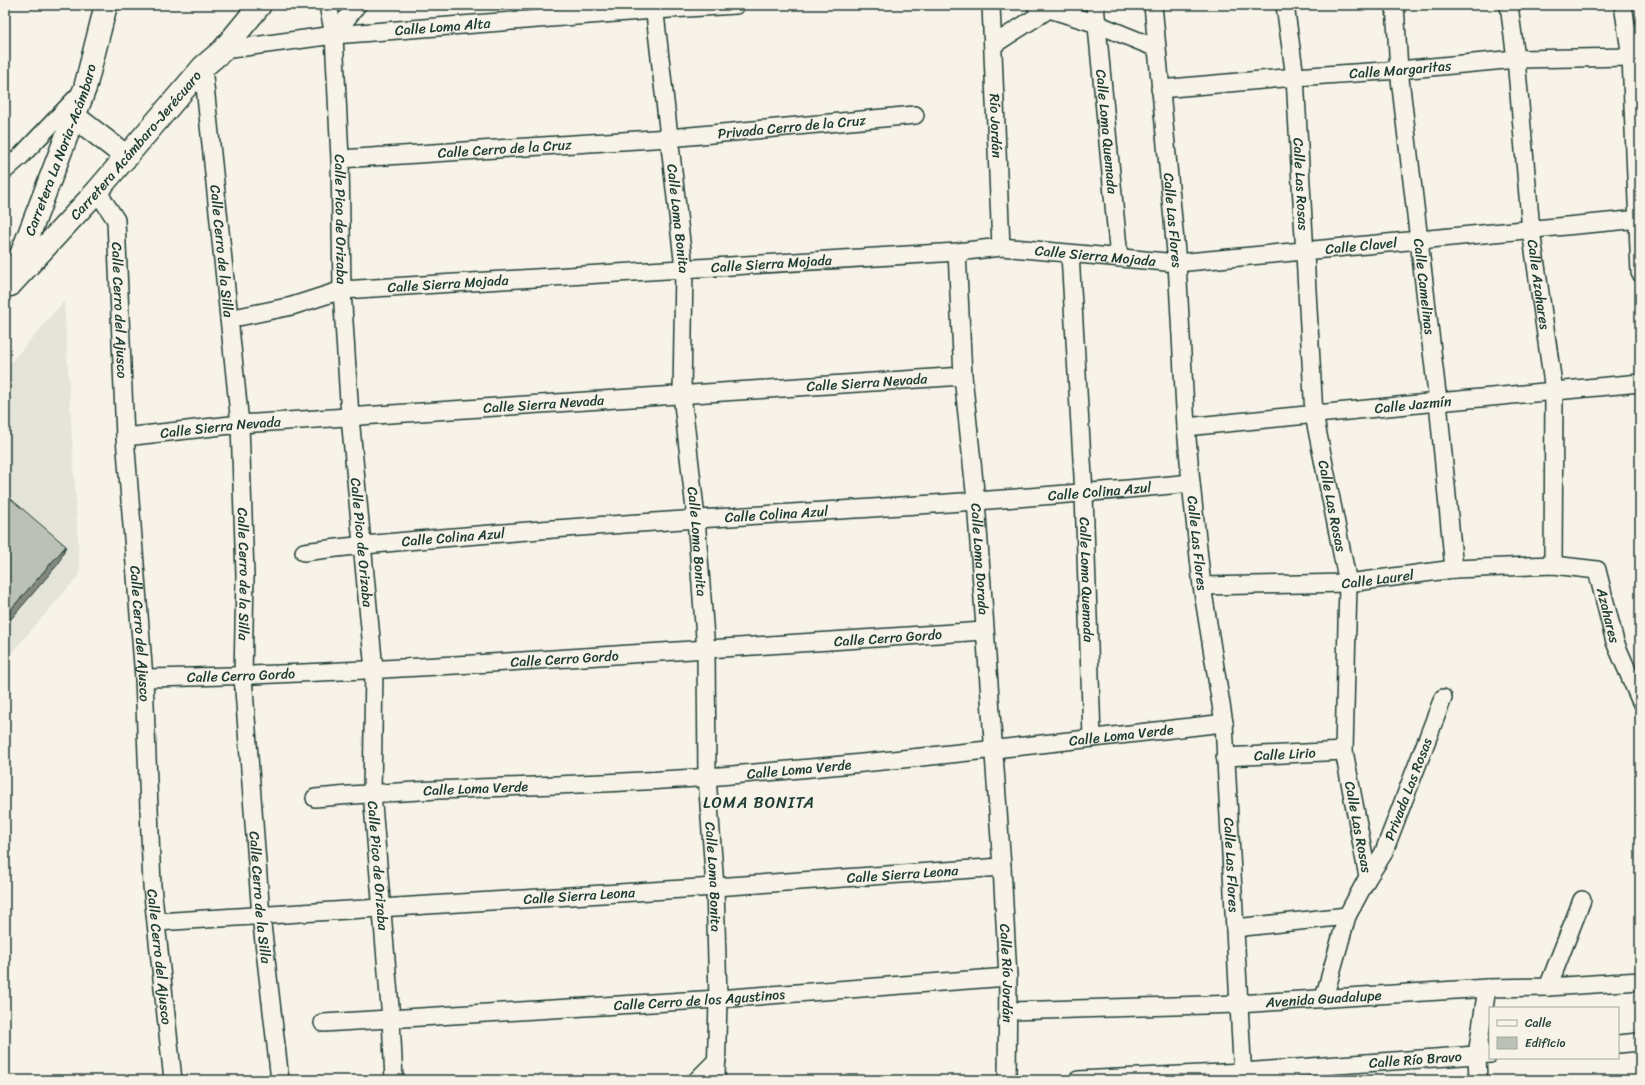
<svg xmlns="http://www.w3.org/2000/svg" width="1645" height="1085" viewBox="0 0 1645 1085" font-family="Sriracha,sans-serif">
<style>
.built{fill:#e5e4d9}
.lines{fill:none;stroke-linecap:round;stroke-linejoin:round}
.minor-casing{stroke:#1f3d34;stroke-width:20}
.primary-casing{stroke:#1f3d34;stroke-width:25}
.minor{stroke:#f7f3e8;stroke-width:17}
.primary{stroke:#f7f3e8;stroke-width:22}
.shaded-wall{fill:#83877f;stroke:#1f3d34}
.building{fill:#bbc1b6;stroke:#1f3d34}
.labels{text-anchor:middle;stroke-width:4;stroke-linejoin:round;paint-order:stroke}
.street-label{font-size:14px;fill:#1f3d34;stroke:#f7f3e8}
.quarter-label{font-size:16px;letter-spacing:1px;fill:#1f3d34;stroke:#f7f3e8}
</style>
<rect width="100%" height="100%" fill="#f7f3e8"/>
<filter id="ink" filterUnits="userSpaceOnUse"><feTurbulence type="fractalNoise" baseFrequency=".025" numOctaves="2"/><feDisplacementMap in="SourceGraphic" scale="8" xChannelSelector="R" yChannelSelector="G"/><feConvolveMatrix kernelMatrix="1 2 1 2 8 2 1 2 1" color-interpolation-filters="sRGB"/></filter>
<g filter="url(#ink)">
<polygon class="built" points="64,301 80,574 5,660 5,369"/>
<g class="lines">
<defs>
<g id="minor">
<path id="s1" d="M 328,5 L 334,35 L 340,159 L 342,290 L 350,417 L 374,670 L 372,793 L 391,1019 L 394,1080"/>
<path id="s2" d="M 654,5 L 684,268 L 682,395 L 696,518 L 706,651 L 707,777 L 715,887 L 718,999 L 716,1080"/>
<path id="s3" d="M 991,5 L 1001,247"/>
<polyline points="1036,5 1097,24 1156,48"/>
<path id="s4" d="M 1095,5 L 1119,258"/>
<path id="s5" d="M 1153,5 L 1177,263 L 1186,427 L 1191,483 L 1202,586 L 1224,723 L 1243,1080"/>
<path id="s6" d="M 1285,5 L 1295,77 L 1314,415 L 1348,583 L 1344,751 L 1368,877 L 1347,916 L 1324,998"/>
<path id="s7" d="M 1395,5 L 1399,70 L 1438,402 L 1454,569"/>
<path id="s8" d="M 1509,5 L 1516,59 L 1531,230 L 1554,391 L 1553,565"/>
<polyline points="1623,5 1631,57 1640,273"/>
<polyline points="334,35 357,5"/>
<polyline points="993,45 1049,9"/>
<path id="s9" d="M 223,50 L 334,35 L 654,10 L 736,5"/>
<path id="s10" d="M 203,67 L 240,424 L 245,576 L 243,677 L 261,916 L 280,1080"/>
<path id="s11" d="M 1160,89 L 1295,77 L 1399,70 L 1516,59 L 1631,57 L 1640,56"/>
<path id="s12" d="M 340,159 L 669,138 L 915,115"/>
<polyline points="5,170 21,156 81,93"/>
<path id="s13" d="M 97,191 L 116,220 L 125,437 L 144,678 L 152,886 L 173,1080"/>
<path id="s14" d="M 957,252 L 963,376 L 976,501 L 1002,867 L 1008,977 L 1007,1080"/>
<path id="s15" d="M 1070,254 L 1084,494 L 1092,738"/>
<path id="s16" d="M 229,319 L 292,306 L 342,290 L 957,252 L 1001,247 L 1177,263 L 1640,219"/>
<path id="s17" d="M 1186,427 L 1438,402 L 1640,383"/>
<path id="s18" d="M 125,437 L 240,424 L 963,376"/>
<path id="s19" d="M 304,552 C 387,541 470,536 553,529 C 766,513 979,504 1191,483"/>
<path id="s20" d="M 1202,586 L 1348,583 L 1454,569 L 1553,565 L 1597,570 L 1615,642 L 1640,700"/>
<path id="s21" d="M 144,678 C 265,676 386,669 507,662 C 666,653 825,642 984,631"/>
<path id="s22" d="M 1225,757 L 1344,751"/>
<path id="s23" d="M 315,798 C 446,786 577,787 708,777 C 881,763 1052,743 1224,723"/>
<path id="s24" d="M 1368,877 L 1383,854 L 1443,698"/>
<path id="s25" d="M 157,922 L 715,887 L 1002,867"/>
<polyline points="1235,928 1347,916"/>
<polyline points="1548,987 1582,900"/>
<path id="s26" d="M 1008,1011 L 1238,1004 L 1487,988 L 1548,987 L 1640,981"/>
<path id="s27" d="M 323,1023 L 718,999 L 1008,977"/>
<polyline points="1618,1044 1640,1042"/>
<polyline points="697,1080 717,1060"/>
<path id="s28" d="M 1078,1080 L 1242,1072 L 1490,1054"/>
<polyline points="1478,1080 1477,1055 1487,988"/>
</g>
<g id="primary">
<polyline points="75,117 127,157"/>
<path id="s29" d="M 13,276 L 85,88 L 106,5"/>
<path id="s30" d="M 10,285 L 97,191 L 203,67 L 223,50 L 260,5"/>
</g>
</defs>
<use href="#minor" class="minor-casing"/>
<use href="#primary" class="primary-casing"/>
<use href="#minor" class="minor"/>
<use href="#primary" class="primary"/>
</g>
<polygon class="shaded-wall" points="66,546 59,563 5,626 5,616"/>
<polygon class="building" points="5,494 66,546 5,616"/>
</g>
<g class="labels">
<g class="street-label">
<text dy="5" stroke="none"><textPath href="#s9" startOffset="221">Calle Loma Alta</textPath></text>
<text dy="5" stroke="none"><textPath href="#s11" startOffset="241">Calle Margaritas</textPath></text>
<text dy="5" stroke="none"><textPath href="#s3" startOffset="121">Río Jordán</textPath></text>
<text dy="5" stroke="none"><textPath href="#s12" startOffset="453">Privada Cerro de la Cruz</textPath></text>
<text dy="5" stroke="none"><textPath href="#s4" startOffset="127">Calle Loma Quemada</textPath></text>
<text dy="5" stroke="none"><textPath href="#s30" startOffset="188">Carretera Acámbaro-Jerécuaro</textPath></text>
<text dy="5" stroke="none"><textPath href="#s29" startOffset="135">Carretera La Noria-Acámbaro</textPath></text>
<text dy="5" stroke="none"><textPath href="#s12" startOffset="165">Calle Cerro de la Cruz</textPath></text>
<text dy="5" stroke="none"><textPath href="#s6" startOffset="180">Calle Las Rosas</textPath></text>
<text dy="5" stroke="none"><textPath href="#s1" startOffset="215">Calle Pico de Orizaba</textPath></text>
<text dy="5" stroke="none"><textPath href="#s2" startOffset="215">Calle Loma Bonita</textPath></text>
<text dy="5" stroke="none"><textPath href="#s5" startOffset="216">Calle Las Flores</textPath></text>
<text dy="5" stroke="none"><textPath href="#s16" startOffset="1139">Calle Clavel</textPath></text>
<text dy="5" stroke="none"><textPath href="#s10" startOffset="185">Calle Cerro de la Silla</textPath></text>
<text dy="5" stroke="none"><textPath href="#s16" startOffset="872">Calle Sierra Mojada</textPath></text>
<text dy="5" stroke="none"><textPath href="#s16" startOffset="547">Calle Sierra Mojada</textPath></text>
<text dy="5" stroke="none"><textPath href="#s16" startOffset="223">Calle Sierra Mojada</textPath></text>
<text dy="5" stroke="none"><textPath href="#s8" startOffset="281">Calle Azahares</textPath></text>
<text dy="5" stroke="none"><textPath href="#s7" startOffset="283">Calle Camelinas</textPath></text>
<text dy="5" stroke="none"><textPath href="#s13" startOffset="125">Calle Cerro del Ajusco</textPath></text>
<text dy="5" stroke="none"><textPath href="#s18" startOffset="744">Calle Sierra Nevada</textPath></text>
<text dy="5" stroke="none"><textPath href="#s17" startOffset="228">Calle Jazmín</textPath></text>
<text dy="5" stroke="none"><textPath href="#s18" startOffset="420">Calle Sierra Nevada</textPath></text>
<text dy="5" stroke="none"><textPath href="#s18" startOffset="96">Calle Sierra Nevada</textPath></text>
<text dy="5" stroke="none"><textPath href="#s19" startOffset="798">Calle Colina Azul</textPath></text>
<text dy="5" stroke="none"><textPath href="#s6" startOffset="504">Calle Las Rosas</textPath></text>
<text dy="5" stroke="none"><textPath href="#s19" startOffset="474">Calle Colina Azul</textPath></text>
<text dy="5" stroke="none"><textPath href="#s19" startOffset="150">Calle Colina Azul</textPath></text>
<text dy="5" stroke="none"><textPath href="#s1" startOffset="539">Calle Pico de Orizaba</textPath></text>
<text dy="5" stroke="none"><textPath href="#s2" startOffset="539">Calle Loma Bonita</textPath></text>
<text dy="5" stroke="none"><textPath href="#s5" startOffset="540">Calle Las Flores</textPath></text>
<text dy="5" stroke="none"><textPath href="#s14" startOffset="308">Calle Loma Dorada</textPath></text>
<text dy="5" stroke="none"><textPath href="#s10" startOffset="509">Calle Cerro de la Silla</textPath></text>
<text dy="5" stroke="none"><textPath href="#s20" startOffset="176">Calle Laurel</textPath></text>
<text dy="5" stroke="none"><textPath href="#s15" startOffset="326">Calle Loma Quemada</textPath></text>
<text dy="5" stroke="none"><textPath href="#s20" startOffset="443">Azahares</textPath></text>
<text dy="5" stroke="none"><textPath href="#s13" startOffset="449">Calle Cerro del Ajusco</textPath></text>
<text dy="5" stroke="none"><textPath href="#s21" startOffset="745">Calle Cerro Gordo</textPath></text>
<text dy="5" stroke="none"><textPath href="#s21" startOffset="421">Calle Cerro Gordo</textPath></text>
<text dy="5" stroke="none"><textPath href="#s21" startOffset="97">Calle Cerro Gordo</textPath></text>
<text dy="5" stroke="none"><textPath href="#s23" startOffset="809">Calle Loma Verde</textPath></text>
<text dy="5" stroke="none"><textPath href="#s22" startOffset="60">Calle Lirio</textPath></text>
<text dy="5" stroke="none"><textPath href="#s23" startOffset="485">Calle Loma Verde</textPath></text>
<text dy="5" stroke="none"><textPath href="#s23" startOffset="161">Calle Loma Verde</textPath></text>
<text dy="5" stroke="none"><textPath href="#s24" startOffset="97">Privada Las Rosas</textPath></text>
<text dy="5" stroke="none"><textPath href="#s6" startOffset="828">Calle Las Rosas</textPath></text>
<text dy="5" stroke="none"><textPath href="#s5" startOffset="864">Calle Las Flores</textPath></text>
<text dy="5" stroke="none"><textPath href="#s1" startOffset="863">Calle Pico de Orizaba</textPath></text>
<text dy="5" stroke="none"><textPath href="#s25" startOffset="747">Calle Sierra Leona</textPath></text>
<text dy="5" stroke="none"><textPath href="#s2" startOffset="875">Calle Loma Bonita</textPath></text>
<text dy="5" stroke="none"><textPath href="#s25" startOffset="423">Calle Sierra Leona</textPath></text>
<text dy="5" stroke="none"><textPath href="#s10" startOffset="833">Calle Cerro de la Silla</textPath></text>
<text dy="5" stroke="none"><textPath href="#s13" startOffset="773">Calle Cerro del Ajusco</textPath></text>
<text dy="5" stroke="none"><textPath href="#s14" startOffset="723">Calle Río Jordán</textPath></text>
<text dy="5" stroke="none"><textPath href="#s26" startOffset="316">Avenida Guadalupe</textPath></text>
<text dy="5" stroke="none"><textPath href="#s27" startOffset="377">Calle Cerro de los Agustinos</textPath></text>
<text dy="5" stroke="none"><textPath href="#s28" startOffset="338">Calle Río Bravo</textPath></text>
</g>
<g class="quarter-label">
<text x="759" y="808">LOMA BONITA</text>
</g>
</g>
<rect width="1645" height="1085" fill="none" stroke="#f7f3e8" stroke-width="20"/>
<rect x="10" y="10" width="1625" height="1065" fill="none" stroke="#1f3d34" stroke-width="1.5" filter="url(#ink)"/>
<rect x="1489" y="1007" width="130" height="52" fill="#f7f3e8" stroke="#a1aaa0"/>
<rect x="1497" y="1020" width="20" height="6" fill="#f7f3e8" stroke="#a1aaa0"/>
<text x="1525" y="1027" font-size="12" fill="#1f3d34">Calle</text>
<rect x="1497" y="1037" width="20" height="12" fill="#bbc1b6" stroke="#a1aaa0"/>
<text x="1525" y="1047" font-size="12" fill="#1f3d34">Edificio</text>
</svg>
